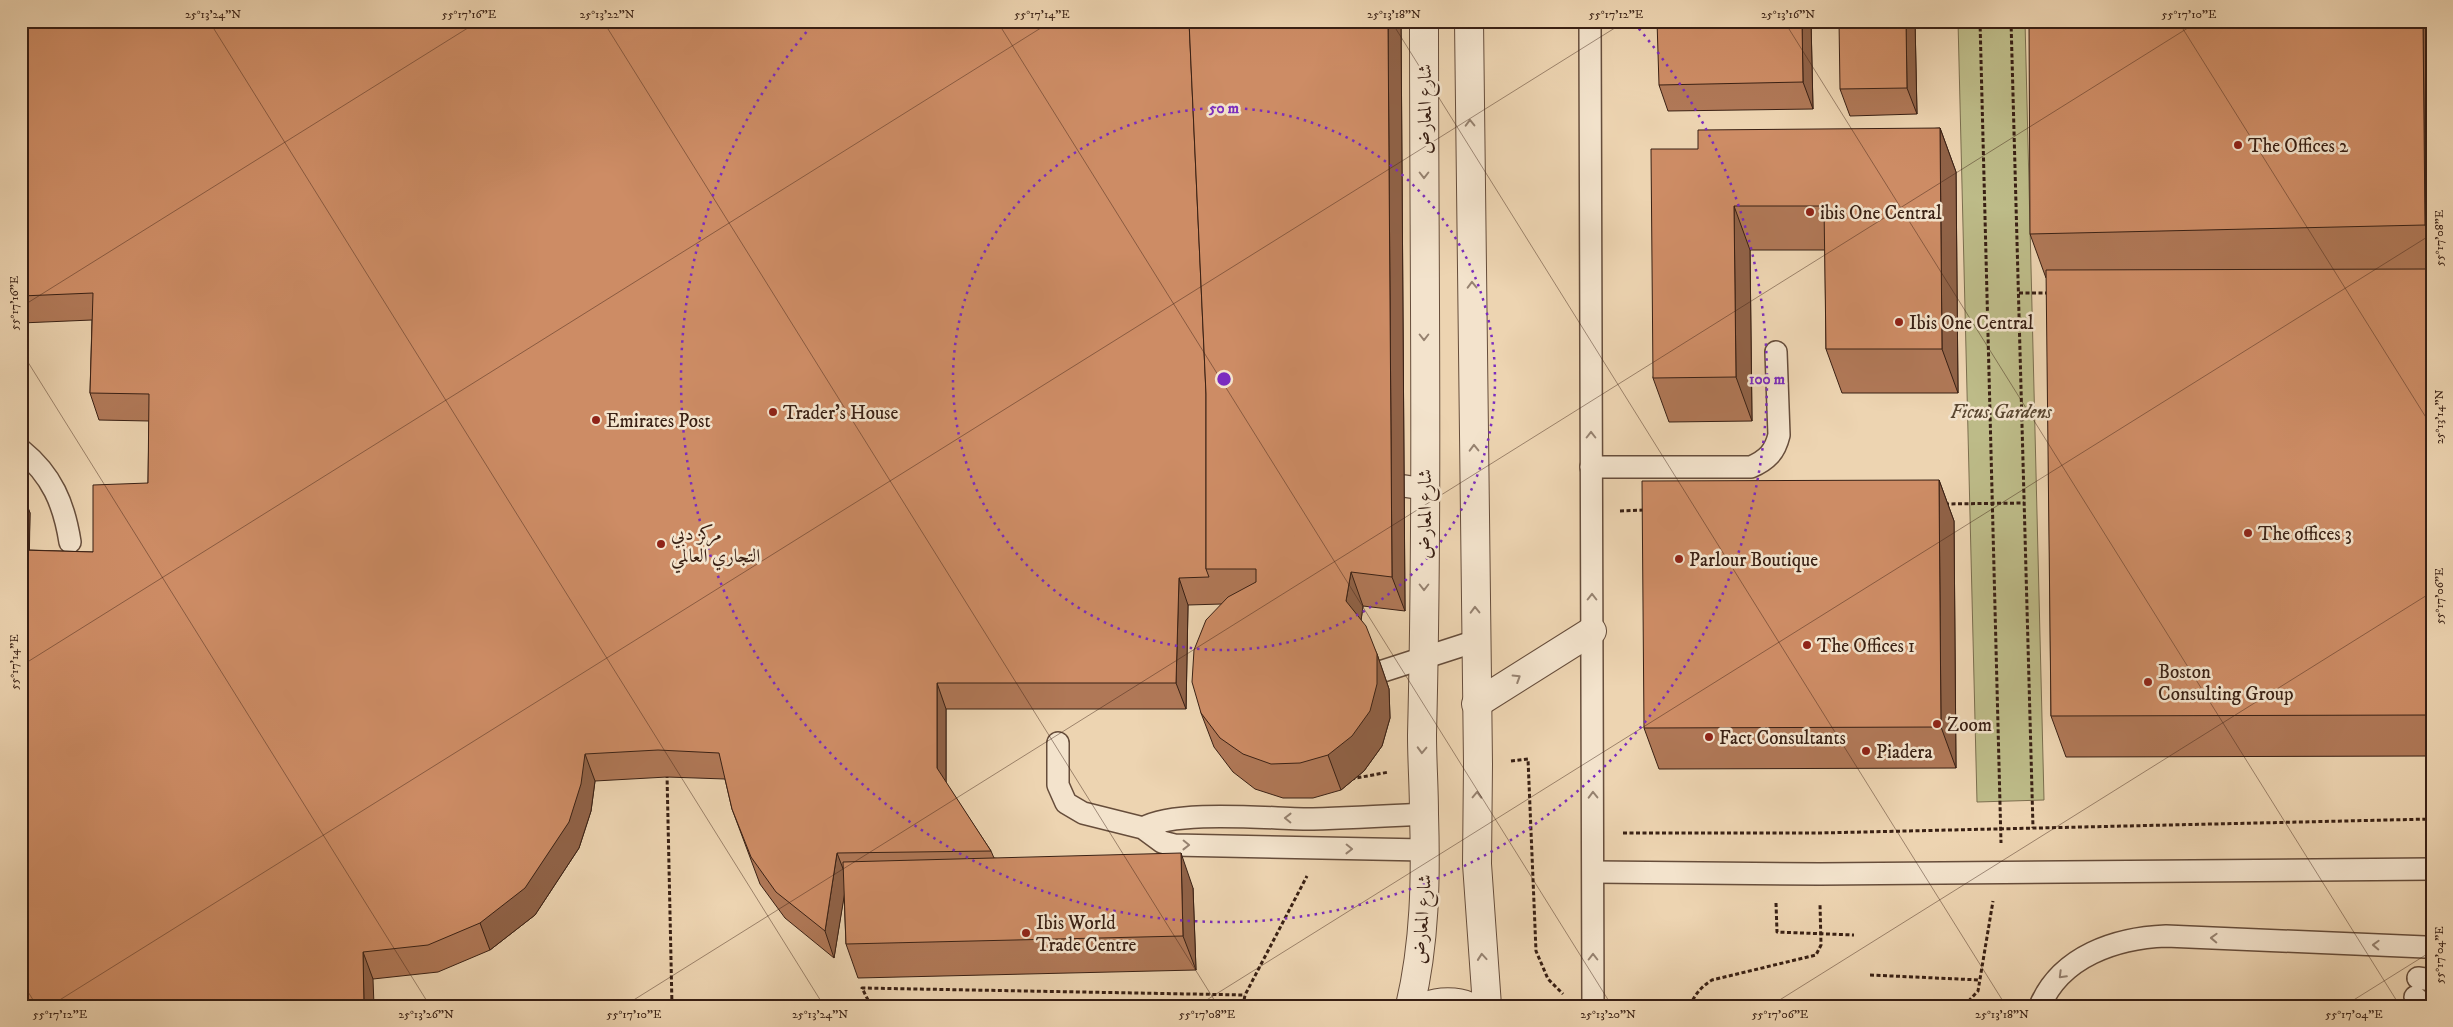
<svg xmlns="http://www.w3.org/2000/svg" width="2453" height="1027" viewBox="0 0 2453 1027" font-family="'IM FELL DW Pica',Amiri,serif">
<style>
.green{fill:#bdbb88;stroke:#7b6e4e}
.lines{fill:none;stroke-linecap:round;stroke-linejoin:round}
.service-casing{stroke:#664d3b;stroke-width:24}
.tertiary-casing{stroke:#664d3b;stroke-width:30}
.path{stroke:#392014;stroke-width:3;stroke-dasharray:4 2.5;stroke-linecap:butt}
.service{stroke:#f3e3cc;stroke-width:21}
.tertiary{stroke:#f3e3cc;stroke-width:28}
.wall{fill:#b07857;stroke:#392014}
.shaded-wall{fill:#906247;stroke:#392014}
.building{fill:#cd8c65;stroke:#392014}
.oneway{stroke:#968270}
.ticks{fill:none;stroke:#392014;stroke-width:1;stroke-opacity:0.45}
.ring{fill:none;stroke:#7b2cbf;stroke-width:2.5;stroke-dasharray:2.5 5}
.poi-dot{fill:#8f2418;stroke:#f3e3cc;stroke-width:2}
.labels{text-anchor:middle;stroke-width:5;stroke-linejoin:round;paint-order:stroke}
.street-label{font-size:19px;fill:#392014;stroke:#f3e3cc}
.poi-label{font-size:19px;fill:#392014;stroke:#f3e3cc;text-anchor:start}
.park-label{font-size:19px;font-style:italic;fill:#5a4731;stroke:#f3e3cc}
.centre{fill:#7b2cbf;stroke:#f3e3cc;stroke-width:2.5}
.ring-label{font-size:15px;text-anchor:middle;font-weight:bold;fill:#7b2cbf;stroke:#f3e3cc;stroke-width:5;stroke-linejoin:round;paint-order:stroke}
.neatline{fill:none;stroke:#392014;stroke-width:2}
.ticks-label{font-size:12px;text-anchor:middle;fill:#392014}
</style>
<rect width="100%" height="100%" fill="#edd4b1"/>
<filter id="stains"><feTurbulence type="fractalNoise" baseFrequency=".004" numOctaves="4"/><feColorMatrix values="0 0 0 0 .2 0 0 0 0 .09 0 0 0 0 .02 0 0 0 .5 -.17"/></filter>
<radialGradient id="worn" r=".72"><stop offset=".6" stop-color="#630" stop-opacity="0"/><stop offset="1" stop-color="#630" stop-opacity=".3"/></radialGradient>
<polygon class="green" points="1958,21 2025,21 2044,800 1977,802"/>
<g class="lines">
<defs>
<g id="service">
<polyline points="1590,21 1593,1006"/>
<path d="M 21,450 C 52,475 64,504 70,542"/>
<path d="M 1591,467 L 1751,467 C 1767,460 1775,452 1779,435 L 1776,352"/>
<polyline points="1404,486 1424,489"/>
<polyline points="1383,671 1476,641"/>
<polyline points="1058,743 1058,785 1066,803 1083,813 1143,828 1162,842 1174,845 1424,850"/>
<path d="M 1143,828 C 1177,809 1271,819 1313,819 C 1350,818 1387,816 1424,814"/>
<polyline points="1594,872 1820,874 2432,869"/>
<polyline points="2418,978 2432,980"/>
<polyline points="2415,997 2425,1006"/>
<path d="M 2040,1006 C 2061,956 2116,938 2166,936 L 2425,947"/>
</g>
<g id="tertiary">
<polyline points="1469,21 1478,764 1477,864 1487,1006"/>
<polyline points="1476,704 1592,631"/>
<path d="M 1410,1006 C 1425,943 1426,878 1424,814 C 1424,787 1422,761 1422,735 C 1428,497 1424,259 1424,21"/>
<path d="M 1427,1006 C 1439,1001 1457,1001 1468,1006"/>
</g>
</defs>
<use href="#service" class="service-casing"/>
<use href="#tertiary" class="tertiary-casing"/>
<g class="path">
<polyline points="1980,21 2001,843"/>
<polyline points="2011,21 2033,828"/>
<polyline points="2019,293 2051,293"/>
<polyline points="1945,504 2024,503"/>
<polyline points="1620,511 1646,510"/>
<polyline points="1511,761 1528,759 1536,951 1548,979 1563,994"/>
<polyline points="667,774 672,1006"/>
<polyline points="1351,779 1389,772"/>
<polyline points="1623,833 1819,833 2432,819"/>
<polyline points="1776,903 1777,932 1854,935"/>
<polyline points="1870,975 1980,980"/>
<polyline points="871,1006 862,988 1245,995"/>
<polyline points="1243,1006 1245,995 1307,876"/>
<path d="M 1690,1006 C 1695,994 1701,987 1712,980 L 1816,955 L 1821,945 L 1820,904"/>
<polyline points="1964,1006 1978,991 1993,901"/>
</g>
<use href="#service" class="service"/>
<use href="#tertiary" class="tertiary"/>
</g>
<g class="wall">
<polygon points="21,21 1401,21 1405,611 1363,606 1361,620 1377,654 1389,689 1390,718 1382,746 1364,771 1341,790 1313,798 1283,798 1255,789 1233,772 1214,747 1201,713 1222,604 1188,605 1186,709 946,709 946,783 991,851 994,858 1193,888 1196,970 858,978 846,944 844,895 834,958 785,918 760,884 732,809 725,779 667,777 595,781 591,811 579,848 535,915 490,950 438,972 373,979 21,1006 22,492 30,513 29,550 93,552 148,483 149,421 99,420 90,393 92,320 21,323"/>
<polygon points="1811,21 1813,109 1668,111 1659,85"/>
<polygon points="1915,21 1917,114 1850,116 1840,89"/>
<polygon points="2432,21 2432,269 2430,269 2432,274 2432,756 2066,757 2051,716 2047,278 2046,278 2030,234"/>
<polygon points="1940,128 1956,172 1958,393 1842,393 1826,349 1825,250 1750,250 1752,421 1669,422 1653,378 1698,149"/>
<polygon points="1939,480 1954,521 1956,768 1659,769 1644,728"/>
</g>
<g class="shaded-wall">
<polygon points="1388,21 1401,21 1405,611 1392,577"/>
<polygon points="1802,21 1811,21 1813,109 1803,82"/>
<polygon points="1906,21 1915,21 1917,114 1907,88"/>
<polygon points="2423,21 2432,21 2432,245 2425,225"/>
<polygon points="1940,128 1956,172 1958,393 1942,349"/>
<polygon points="1734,206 1750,250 1752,421 1736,377"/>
<polygon points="2430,269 2432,274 2432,518"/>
<polygon points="1939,480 1954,521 1956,768 1941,727"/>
<polygon points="22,492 30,513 29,576 21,556"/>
<polygon points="1351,572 1363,606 1359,636 1346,601"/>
<polygon points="1179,578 1188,605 1186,709 1176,683"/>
<polygon points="1377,654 1389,689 1390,718 1382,746 1364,771 1341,790 1328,755"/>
<polygon points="937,683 946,709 946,795 937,768"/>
<polygon points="585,754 595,781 591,811 579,848 535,915 490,950 480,923"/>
<polygon points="837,853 847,879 834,958 825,931"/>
<polygon points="1181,853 1193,888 1196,970 1183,936"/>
<polygon points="363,952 373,979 374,1006 364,1006"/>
</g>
<g class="building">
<polygon points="21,21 1189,21 1206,394 1206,569 1209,577 1179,578 1176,683 937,683 937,768 991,851 837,853 825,931 776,892 751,857 732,809 719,753 658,750 585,754 581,784 569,822 525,888 480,923 428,945 363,952 364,1006 21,1006 21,550 93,552 93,485 148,483 149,394 90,393 93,293 21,296"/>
<polygon points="1189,21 1388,21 1392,577 1351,572 1346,601 1366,626 1377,654 1377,684 1370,711 1352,736 1328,755 1300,763 1271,764 1243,754 1220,738 1201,713 1192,682 1194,650 1206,620 1228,597 1256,582 1256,569 1206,569 1206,394"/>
<polygon points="1657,21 1802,21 1803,82 1659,85"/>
<polygon points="1839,21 1906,21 1907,88 1840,89"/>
<polygon points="2029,21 2423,21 2425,225 2030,234"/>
<polygon points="1940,128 1942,349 1826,349 1824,206 1734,206 1736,377 1653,378 1651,149 1698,149 1698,130"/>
<polygon points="2430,269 2432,518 2432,715 2051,716 2046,270"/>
<polygon points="1939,480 1941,727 1644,728 1642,481"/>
<polygon points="21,492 22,492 21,539"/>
<polygon points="1181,853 1183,936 846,944 843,862"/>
</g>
<defs><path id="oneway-chevron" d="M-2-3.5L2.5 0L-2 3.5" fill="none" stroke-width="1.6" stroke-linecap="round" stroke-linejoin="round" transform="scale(1.25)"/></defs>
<g class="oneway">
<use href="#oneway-chevron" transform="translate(1470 123) rotate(-91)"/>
<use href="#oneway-chevron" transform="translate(1424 175) rotate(90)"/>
<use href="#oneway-chevron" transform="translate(1472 285) rotate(-91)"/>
<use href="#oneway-chevron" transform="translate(1424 337) rotate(90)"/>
<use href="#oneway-chevron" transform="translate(1591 435) rotate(-90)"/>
<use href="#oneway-chevron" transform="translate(1474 448) rotate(-91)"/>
<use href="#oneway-chevron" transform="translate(1424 587) rotate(90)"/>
<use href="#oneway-chevron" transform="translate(1592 597) rotate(-90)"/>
<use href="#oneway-chevron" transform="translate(1475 610) rotate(-91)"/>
<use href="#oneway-chevron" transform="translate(1517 678) rotate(-32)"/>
<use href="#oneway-chevron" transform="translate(1422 750) rotate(92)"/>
<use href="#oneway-chevron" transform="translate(1477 795) rotate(-88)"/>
<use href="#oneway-chevron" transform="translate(1593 795) rotate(-91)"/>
<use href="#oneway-chevron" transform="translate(1288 818) rotate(-179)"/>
<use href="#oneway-chevron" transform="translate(1186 845) rotate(1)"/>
<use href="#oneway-chevron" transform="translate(1349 849) rotate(1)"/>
<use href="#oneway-chevron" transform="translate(2214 938) rotate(-178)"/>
<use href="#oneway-chevron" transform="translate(2376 945) rotate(-178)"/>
<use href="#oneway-chevron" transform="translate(1482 957) rotate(-95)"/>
<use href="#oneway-chevron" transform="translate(1593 957) rotate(-90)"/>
<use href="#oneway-chevron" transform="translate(2062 975) rotate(135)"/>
</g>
<path class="ticks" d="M 209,21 L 824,1006M 603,21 L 1218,1006M 997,21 L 1612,1006M 1391,21 L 2006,1006M 1784,21 L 2400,1006M 2178,21 L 2432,427M 21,307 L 479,21M 21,351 L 430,1006M 21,666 L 1052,21M 21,981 L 37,1006M 50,1006 L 1626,21M 624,1006 L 2199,21M 1197,1006 L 2432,234M 1770,1006 L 2432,592M 2344,1006 L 2432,951"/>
<g class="ring">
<circle cx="1224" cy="379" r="271"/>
<path d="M1634 23A543 543 0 1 1 814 23"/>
</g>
<g class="poi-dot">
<circle cx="2238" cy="145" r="5"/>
<circle cx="1810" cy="212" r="5"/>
<circle cx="1899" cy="322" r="5"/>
<circle cx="773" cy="412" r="5"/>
<circle cx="596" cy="420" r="5"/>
<circle cx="2248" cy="533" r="5"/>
<circle cx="661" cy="544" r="5"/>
<circle cx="1679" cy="559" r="5"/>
<circle cx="1807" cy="645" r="5"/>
<circle cx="2148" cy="682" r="5"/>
<circle cx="1937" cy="724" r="5"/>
<circle cx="1709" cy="737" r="5"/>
<circle cx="1866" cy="751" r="5"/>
<circle cx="1026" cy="933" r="5"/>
</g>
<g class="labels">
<g class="street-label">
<text transform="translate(1424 109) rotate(-90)" y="7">شارع المعارض</text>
<text transform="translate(1424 514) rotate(-90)" y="7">شارع المعارض</text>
<text transform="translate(1421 919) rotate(-86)" y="7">شارع المعارض</text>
</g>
<g class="poi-label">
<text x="2248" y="152">The Offices 2</text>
<text x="1820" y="219">ibis One Central</text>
<text x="1909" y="329">Ibis One Central</text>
<text x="783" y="419">Trader’s House</text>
<text x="606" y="427">Emirates Post</text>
<text x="671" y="540">مركز دبي<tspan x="671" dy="22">التجاري العالمي</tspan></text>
<text x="2258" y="540">The offices 3</text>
<text x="1689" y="566">Parlour Boutique</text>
<text x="1817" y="652">The Offices 1</text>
<text x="2158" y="678">Boston<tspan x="2158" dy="22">Consulting Group</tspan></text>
<text x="1947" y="731">Zoom</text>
<text x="1719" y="744">Fact Consultants</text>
<text x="1876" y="758">Piadera</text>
<text x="1036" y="929">Ibis World<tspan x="1036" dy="22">Trade Centre</tspan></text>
</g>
<g class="park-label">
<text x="2001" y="418">Ficus Gardens</text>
</g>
</g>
<circle cx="1224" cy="379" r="8" class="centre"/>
<g class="ring-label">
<text x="1224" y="113">50 m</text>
<text x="1767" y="384">100 m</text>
</g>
<rect width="2453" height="1027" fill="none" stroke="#edd4b1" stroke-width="55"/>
<rect x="28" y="28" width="2398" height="972" class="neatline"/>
<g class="ticks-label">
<text x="213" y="18">25°13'24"N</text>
<text x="469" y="18">55°17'16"E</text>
<text x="607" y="18">25°13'22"N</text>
<text x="1042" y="18">55°17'14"E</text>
<text x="1394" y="18">25°13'18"N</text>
<text x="1616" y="18">55°17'12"E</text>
<text x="1788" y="18">25°13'16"N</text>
<text x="2189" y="18">55°17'10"E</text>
<text transform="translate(2439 238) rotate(-90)" y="4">55°17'08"E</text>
<text transform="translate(14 303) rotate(-90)" y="4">55°17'16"E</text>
<text transform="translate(2439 417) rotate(-90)" y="4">25°13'14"N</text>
<text transform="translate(2439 596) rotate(-90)" y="4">55°17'06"E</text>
<text transform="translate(14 662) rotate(-90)" y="4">55°17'14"E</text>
<text transform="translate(2439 955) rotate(-90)" y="4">55°17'04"E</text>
<text x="60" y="1018">55°17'12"E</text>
<text x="426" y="1018">25°13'26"N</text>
<text x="634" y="1018">55°17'10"E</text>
<text x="820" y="1018">25°13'24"N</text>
<text x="1207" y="1018">55°17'08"E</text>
<text x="1608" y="1018">25°13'20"N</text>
<text x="1780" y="1018">55°17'06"E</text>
<text x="2002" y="1018">25°13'18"N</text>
<text x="2354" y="1018">55°17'04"E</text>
</g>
<rect width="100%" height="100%" filter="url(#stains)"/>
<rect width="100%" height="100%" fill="url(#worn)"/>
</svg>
